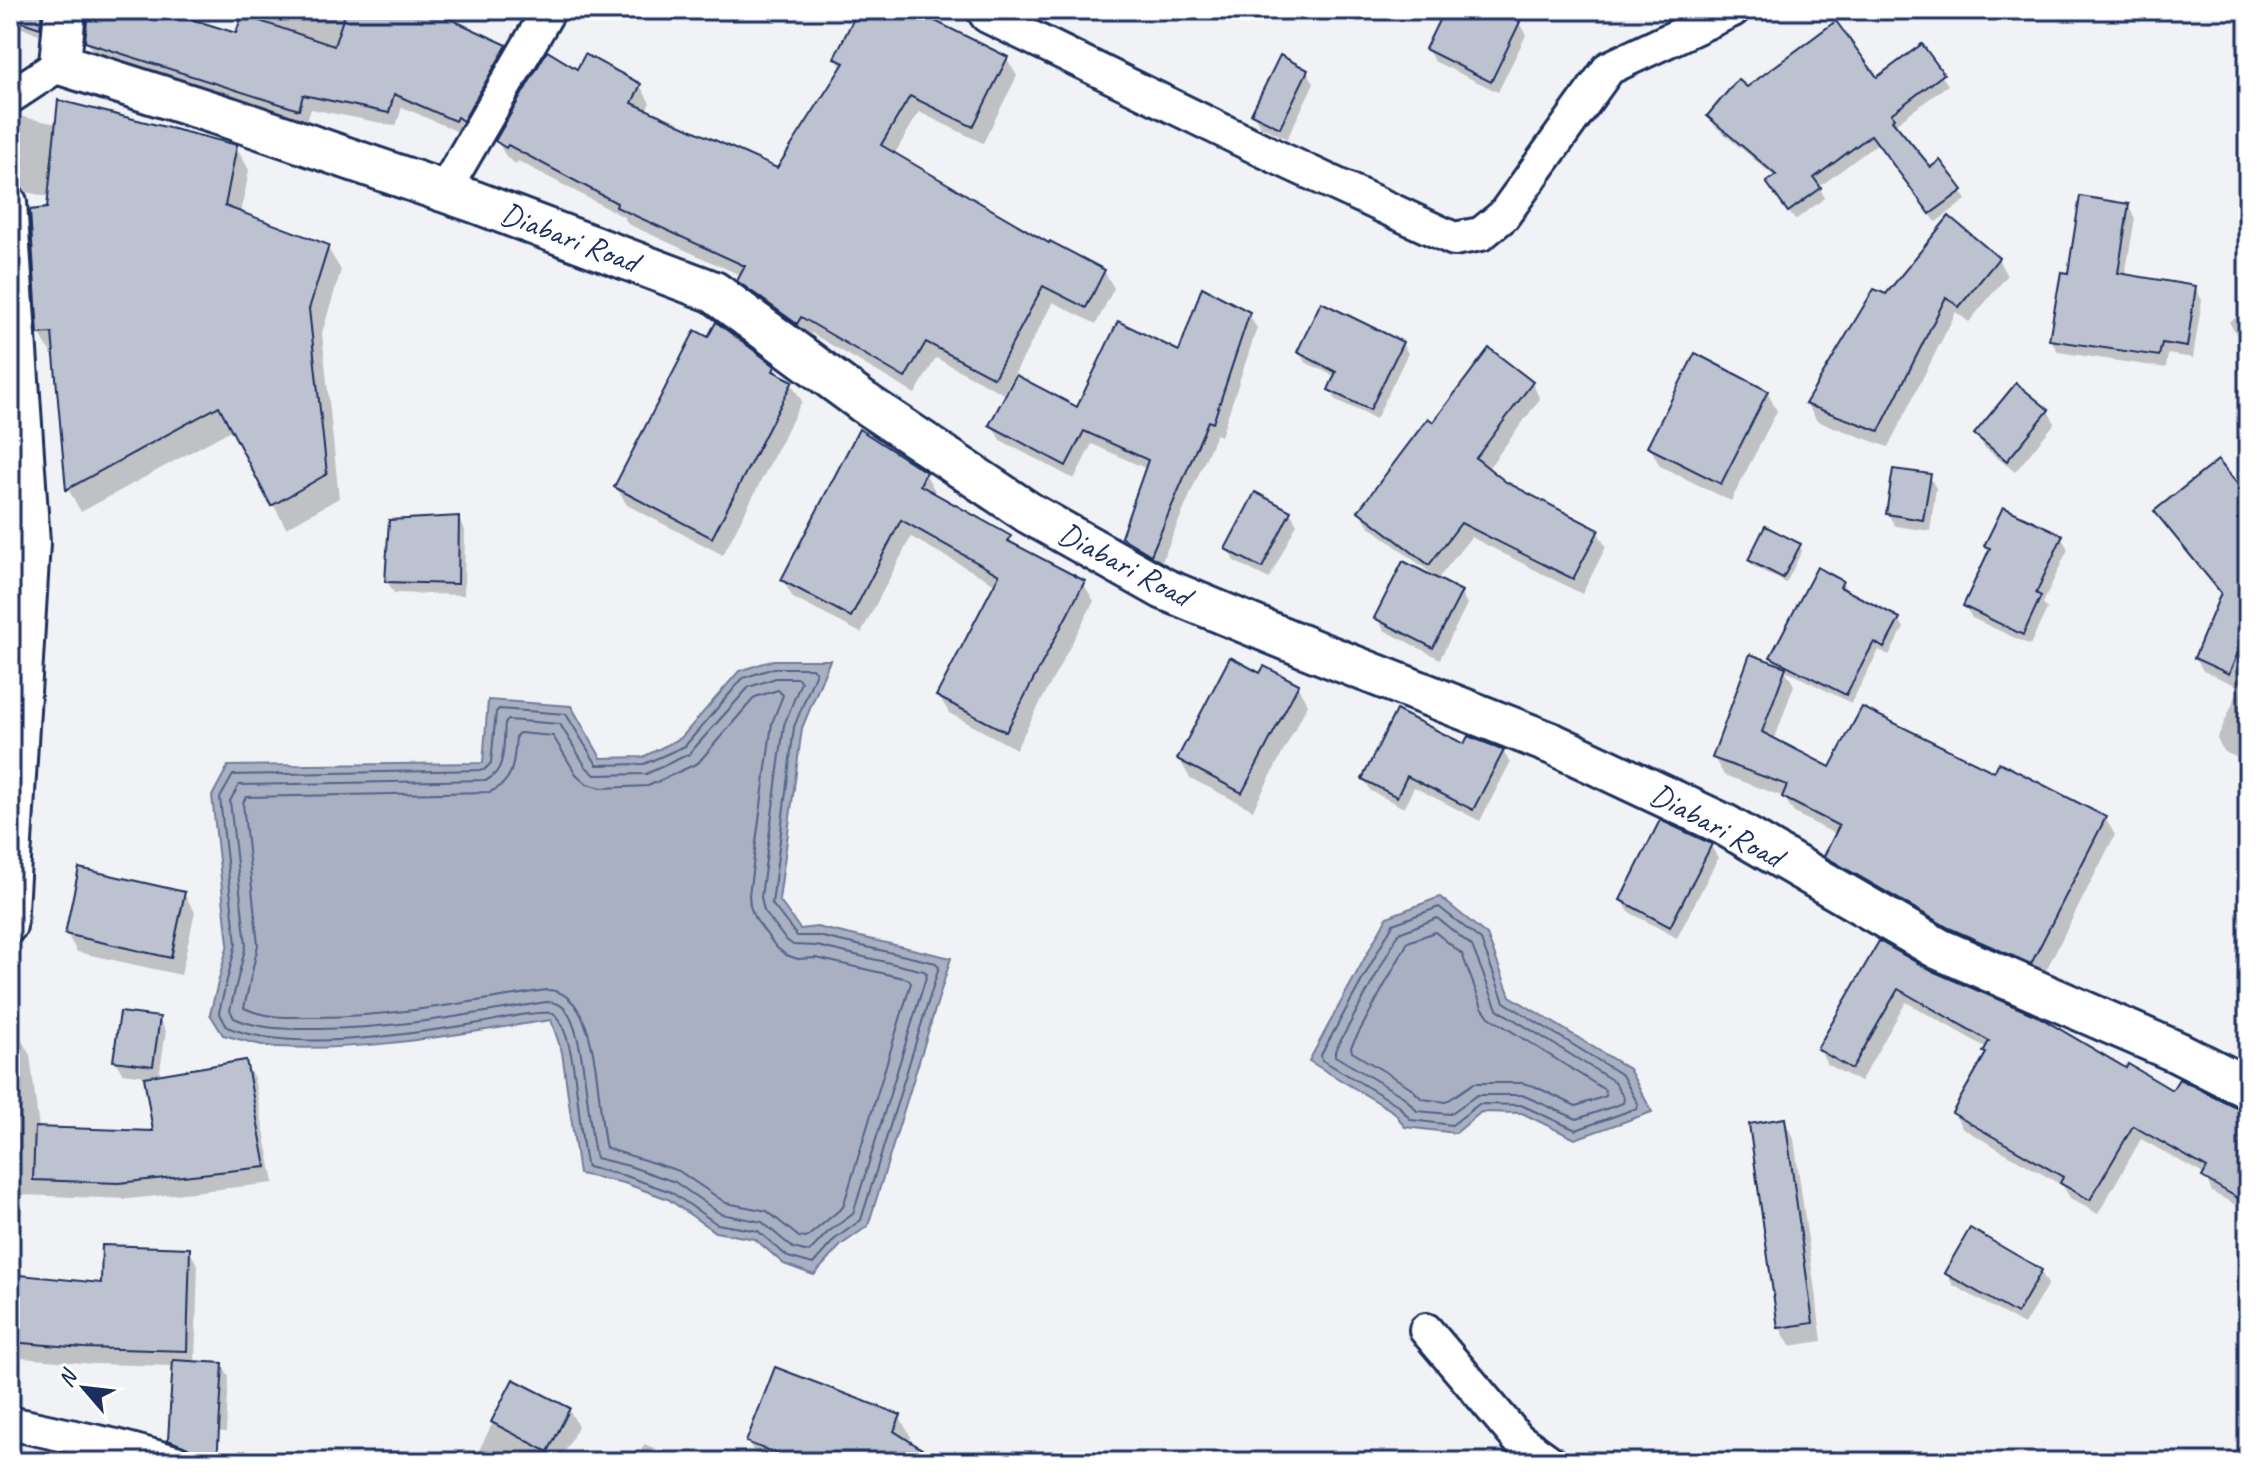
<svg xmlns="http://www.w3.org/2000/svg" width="2258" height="1472" viewBox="0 0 2258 1472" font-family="Caveat,sans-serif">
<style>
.water{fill:#a8b0c2;stroke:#707c9a;stroke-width:2}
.shadow{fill:#0003}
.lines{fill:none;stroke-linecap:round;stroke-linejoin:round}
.shore{stroke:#536386;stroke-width:2}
.building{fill:#bcc2d0;stroke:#1b2f5e;stroke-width:2}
.minor-casing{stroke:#1b2f5e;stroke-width:38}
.tertiary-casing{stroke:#1b2f5e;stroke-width:46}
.minor{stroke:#fff;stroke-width:32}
.tertiary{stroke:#fff;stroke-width:40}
.labels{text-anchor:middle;stroke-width:7;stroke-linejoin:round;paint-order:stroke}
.street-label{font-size:32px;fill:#1b2f5e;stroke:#fff}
</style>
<rect width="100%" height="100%" fill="#f1f2f5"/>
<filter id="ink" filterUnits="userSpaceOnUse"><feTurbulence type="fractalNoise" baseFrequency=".0125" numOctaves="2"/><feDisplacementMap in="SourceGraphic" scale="16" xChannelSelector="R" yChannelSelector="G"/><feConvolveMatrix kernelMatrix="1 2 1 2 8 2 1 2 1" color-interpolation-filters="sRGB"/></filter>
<g filter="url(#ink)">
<g class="water">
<path d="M 773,660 L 830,660 L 802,728 L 779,900 L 800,929 L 817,927 L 951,958 L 868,1226 L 841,1245 L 814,1275 L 784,1264 L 755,1239 L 715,1232 L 668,1199 L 624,1183 L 579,1174 L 562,1052 L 551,1020 C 460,1033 369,1052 276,1047 C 259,1046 240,1039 223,1035 L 210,1014 L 228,944 L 212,796 L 228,766 L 483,763 L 488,700 L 571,706 L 601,758 L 643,757 L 681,738 L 739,671 Z"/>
<polygon points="1440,897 1487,935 1510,996 1629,1069 1652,1112 1575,1139 1522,1113 1481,1112 1456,1133 1405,1127 1394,1112 1309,1061 1387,917"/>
</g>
<g class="shadow">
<polygon points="10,10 55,10 48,39 13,24"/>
<polygon points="90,10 180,10 178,17 237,36 246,10 428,10 505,47 514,61 463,134 402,107 396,126 311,109 306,124 96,57 87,42"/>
<polygon points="860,10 909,10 1007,59 1017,76 983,143 919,112 894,155 1049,246 1104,271 1114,288 1096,324 1053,302 1004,394 936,358 915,394 811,333 807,340 749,298 740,280 742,276 628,224 624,217 518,161 516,164 507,158 497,141 578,72 640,85 650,103 646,111 778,171 842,69 836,58"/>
<polygon points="1446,10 1494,10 1519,23 1526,35 1498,92 1434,61 1427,49"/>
<polygon points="1922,47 1948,85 1895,124 1930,169 1961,191 1966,200 1936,222 1878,143 1819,187 1825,198 1795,220 1774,192 1776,178 1715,126 1709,116 1747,89 1877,80"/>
<polygon points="1307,71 1314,83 1287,139 1260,126 1253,114"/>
<polygon points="18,116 57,124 236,146 249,170 241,214 327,247 341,270 322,333 339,498 286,528 233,429 81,512 68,489 56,357 53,357 40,334 86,204 10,189 10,118"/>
<polygon points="2128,206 2135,218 2125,276 2195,288 2202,300 2193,358 2168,354 2166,368 2058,352 2051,340 2069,275"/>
<polygon points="1998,259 2007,276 1969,322 1956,312 1888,447 1817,421 1807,404 1887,296"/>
<polygon points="2248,310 2248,354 2229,322"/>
<polygon points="1248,314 1257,328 1221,436 1216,434 1159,568 1131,552 1123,537 1147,469 1092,444 1074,479 1000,440 992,425 1078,409"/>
<polygon points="1402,343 1408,353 1376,419 1336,400 1330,390 1336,377 1305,362 1299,352"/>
<polygon points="774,367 779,376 791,383 802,401 723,555 627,505 616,487"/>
<polygon points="1532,383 1540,399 1487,470 1505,484 1597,531 1606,547 1582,594 1471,537 1437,580 1460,592 1467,604 1440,659 1384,630 1377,618 1436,577 1369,526 1360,511 1433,425"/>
<polygon points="1767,392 1777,411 1731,501 1660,466 1650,447"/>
<polygon points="2048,411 2055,423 2015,472 1984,447 1977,435"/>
<polygon points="925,473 935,491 933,495 1009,537 1015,547 1083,583 1094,601 1016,749 949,713 939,696 997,585 911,537 861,633 793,598 783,580"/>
<polygon points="1929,476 1936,488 1930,531 1895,526 1888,514"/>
<polygon points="2248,500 2248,762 2224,752 2217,739 2240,687 2203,671 2196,658 2222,596 2157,512"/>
<polygon points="1290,512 1297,524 1269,579 1234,561 1228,549"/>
<polygon points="458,518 465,530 464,595 394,593 387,581"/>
<polygon points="2061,537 2068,549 2043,603 2047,609 2030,645 1972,618 1965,606 1990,552 1987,546"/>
<polygon points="1799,546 1802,551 1786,583 1753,566 1750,560"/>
<polygon points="1842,582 1847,591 1899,619 1904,628 1889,655 1879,650 1851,703 1785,670 1794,685 1774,741 1831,770 1995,775 2105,818 2115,835 2041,980 1961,945 1836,873 1826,856 1837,835 1794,813 1784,797 1724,775 1714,758 1777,666 1772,657"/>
<polygon points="1260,675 1297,686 1308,704 1253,810 1190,778 1179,759"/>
<polygon points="1465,747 1503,751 1510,763 1480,821 1414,787 1404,808 1371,791 1364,779"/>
<polygon points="1711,846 1718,858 1677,938 1629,912 1622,900"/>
<polygon points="184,894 195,912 181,975 77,952 67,934"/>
<polygon points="1880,944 1929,972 2173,1092 2248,1114 2248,1212 2212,1192 2205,1175 2141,1139 2098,1214 2070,1198 2063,1186 1962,1128 1954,1113 1987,1055 1987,1048 1906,1002 1860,1082 1827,1064 1819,1049"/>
<polygon points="159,1019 166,1031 159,1076 245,1063 254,1078 274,1183 129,1199 22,1195 18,1276 103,1285 189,1250 198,1266 195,1364 222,1365 229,1377 226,1432 178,1430 174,1366 94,1364 10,1357 10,1038 21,1039 30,1055 39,1129 155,1133 146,1076 122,1073 115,1060"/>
<polygon points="1784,1120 1794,1139 1822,1341 1790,1346 1780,1328"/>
<polygon points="2041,1272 2048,1284 2024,1325 1953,1285 1946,1273"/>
<polygon points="514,1381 569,1409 578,1426 560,1462 473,1462"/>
<polygon points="899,1416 911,1437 909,1443 939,1462 760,1462 748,1442"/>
<polygon points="644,1444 687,1461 688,1462 637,1462"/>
<polygon points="48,1453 86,1462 44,1462"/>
</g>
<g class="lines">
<g class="shore">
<path d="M 774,668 L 812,668 L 816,672 L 794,727 L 772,904 L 797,936 L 818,936 L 936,963 L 939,967 L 861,1220 L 835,1239 L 813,1264 L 788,1257 L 758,1231 L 717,1224 L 671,1192 L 626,1176 L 587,1167 C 577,1132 579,1035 553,1013 C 530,1011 503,1019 480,1023 C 411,1034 291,1054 227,1027 L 219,1012 L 236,944 L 220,798 L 233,775 L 484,770 L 491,763 L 496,712 L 499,709 L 566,714 L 597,765 L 644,764 L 685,746 L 743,678 Z"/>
<path d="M 776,678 L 798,678 L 801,682 L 784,725 L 761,897 L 764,911 L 785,939 L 793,945 L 817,946 L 924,971 L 927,974 L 853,1214 L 828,1232 L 809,1252 L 793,1248 L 762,1222 L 721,1214 L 675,1182 L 629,1166 L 596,1158 C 587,1124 586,1031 564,1008 C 559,1003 553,1002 546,1002 C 470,1015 396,1028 319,1029 C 290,1029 260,1030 234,1018 L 230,1010 L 246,945 L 230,801 L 239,785 L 487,780 C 507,770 503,743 505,723 L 508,720 L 560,724 L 586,767 L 595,775 L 646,774 L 689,754 L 749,687 Z"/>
<path d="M 778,690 L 783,695 L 772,723 L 749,895 L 750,906 L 754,917 L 776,947 L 786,955 L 798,959 L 816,958 L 908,979 L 911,983 L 843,1207 L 806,1238 L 799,1237 L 767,1211 L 726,1203 L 679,1171 L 606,1148 C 596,1109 602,989 546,990 C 470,1002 395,1016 317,1017 C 292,1017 267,1019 244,1008 L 258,945 L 243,803 L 246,797 L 490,792 C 515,782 514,759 516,736 L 519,733 L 553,736 L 576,774 L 587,784 L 602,788 L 648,786 L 698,763 L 755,697 Z"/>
<polygon points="1439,907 1481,940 1504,1002 1622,1075 1638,1104 1637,1108 1576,1130 1521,1105 1479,1104 1452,1125 1411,1120 1398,1105 1322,1060 1321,1055 1393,924"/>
<polygon points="1437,918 1472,946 1497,1009 1615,1082 1624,1098 1623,1103 1577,1119 1522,1095 1477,1095 1450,1114 1417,1111 1404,1097 1335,1056 1335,1051 1399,933"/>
<polygon points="1435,932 1462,954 1482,1007 1489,1017 1605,1090 1606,1096 1576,1106 1534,1086 1522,1083 1474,1083 1446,1102 1422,1099 1410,1087 1352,1052 1351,1047 1408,942"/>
</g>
</g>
<g class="building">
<polygon points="10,10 42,10 40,28 10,18"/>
<polygon points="88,10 162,10 236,33 242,15 334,46 346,10 431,10 507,45 463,121 457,117 455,121 394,94 389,113 303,95 299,110 85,42"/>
<polygon points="858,10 913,10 1008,57 973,127 910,96 881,145 1049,243 1050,241 1105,270 1086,308 1043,286 994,378 926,342 905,378 801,317 797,324 737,281 745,266 616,207 617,203 508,145 506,148 495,141 547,51 577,69 585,54 641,84 632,103 777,168 844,63 834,58"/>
<polygon points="1444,10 1497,10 1520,22 1491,82 1425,49"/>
<polygon points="1836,21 1877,77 1922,44 1944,74 1891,114 1894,118 1892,120 1931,167 1940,160 1963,190 1930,214 1871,135 1814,178 1821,188 1788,212 1766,182 1776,175 1707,116 1738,79 1747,87"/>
<polygon points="1280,55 1308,70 1280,128 1251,114"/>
<polygon points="58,100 237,145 225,206 329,245 309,309 327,474 271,506 219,406 66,490 52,333 38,334 30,210 47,208"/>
<polygon points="2080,196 2129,204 2118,273 2196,286 2187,347 2162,343 2159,356 2049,340 2061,272 2068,273"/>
<polygon points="1949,216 1999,258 1959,307 1946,297 1879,431 1805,404 1874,289 1886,294"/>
<polygon points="1202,287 1250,312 1213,423 1208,421 1151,555 1121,537 1148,460 1084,431 1066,466 989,425 1016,375 1077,407 1118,321 1179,351"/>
<polygon points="1321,302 1403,342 1370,410 1328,390 1336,372 1297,352"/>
<polygon points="716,322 775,366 773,371 793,381 712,538 614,487 695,330 708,337"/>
<polygon points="1489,348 1533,382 1476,458 1506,482 1599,530 1573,579 1461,523 1429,565 1358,511 1428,418 1433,422"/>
<polygon points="1695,353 1768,391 1721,484 1647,447"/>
<polygon points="2016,383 2049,410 2007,461 1974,434"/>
<polygon points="859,429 926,472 920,485 1011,536 1008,541 1085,581 1006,732 936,696 999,575 901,520 851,617 781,580"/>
<polygon points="2218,460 2248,497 2248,629 2229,674 2194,658 2221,593 2154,511"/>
<polygon points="1893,469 1931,474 1923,520 1886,514"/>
<polygon points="1255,492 1291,511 1262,568 1225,549"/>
<polygon points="2003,507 2063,535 2036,593 2041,596 2023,635 1963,606 1990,548 1984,546"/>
<polygon points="459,516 458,584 385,582 389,520"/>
<polygon points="1765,526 1801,544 1783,578 1748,560"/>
<polygon points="1403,561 1462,591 1433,648 1374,618"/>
<polygon points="1817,567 1843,581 1840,587 1900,618 1884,648 1874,642 1846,695 1770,657"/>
<polygon points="1750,654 1786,667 1762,732 1830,767 1862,707 1994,772 1999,762 2106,817 2031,964 1949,928 1824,856 1839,826 1782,797 1787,785 1712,758"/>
<polygon points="1230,657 1260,673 1264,666 1299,684 1242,793 1177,759"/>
<polygon points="1396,710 1464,744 1468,736 1504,750 1473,810 1407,776 1397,797 1362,779"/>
<polygon points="1660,820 1712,844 1670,927 1620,900"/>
<polygon points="79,868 185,892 171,958 65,934"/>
<polygon points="1879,941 1930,970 2039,1017 2126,1068 2128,1064 2172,1090 2179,1079 2248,1113 2248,1204 2202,1177 2207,1168 2133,1126 2090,1200 2060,1183 2063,1177 1952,1113 1986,1053 1983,1052 1989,1041 1898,989 1852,1069 1817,1049"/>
<polygon points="120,1012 160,1017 153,1066 113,1061"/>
<polygon points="246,1060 266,1167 119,1183 33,1180 35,1127 153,1131 144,1077"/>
<polygon points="1785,1118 1813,1323 1778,1328 1749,1124"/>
<polygon points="1970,1228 2042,1270 2017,1314 1944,1273"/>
<polygon points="102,1245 190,1248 187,1351 84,1348 10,1342 10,1274 101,1283"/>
<polygon points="173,1360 223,1363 217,1462 193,1462 188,1448 168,1440"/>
<polygon points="775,1367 901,1415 894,1431 942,1462 798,1462 746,1442"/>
<polygon points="513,1379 570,1408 548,1452 491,1422"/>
</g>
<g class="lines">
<defs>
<g id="minor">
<polyline points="983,10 987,16 1283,160 1454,239 1481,234 1503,216 1609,68 1733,10"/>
<polyline points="10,97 60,64"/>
<polyline points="444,191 549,10"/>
<polyline points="10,202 33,543 10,926"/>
<polyline points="1426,1330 1518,1439 1550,1462"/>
<polyline points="10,1423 116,1446 175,1462"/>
</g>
<polyline id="tertiary" points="65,10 60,64 230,118 475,202 714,292 863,402 1029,513 1164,589 1315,651 1553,744 1725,825 1939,949 2177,1052 2248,1088"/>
</defs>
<use href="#minor" class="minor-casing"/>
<use href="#tertiary" class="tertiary-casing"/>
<use href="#minor" class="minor"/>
<use href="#tertiary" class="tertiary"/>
</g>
</g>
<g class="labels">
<g class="street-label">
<text transform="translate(570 237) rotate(21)" y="11">Diabari Road</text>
<text transform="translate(1125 564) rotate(28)" y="11">Diabari Road</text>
<text transform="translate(1717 825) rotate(28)" y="11">Diabari Road</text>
</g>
</g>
<rect width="2258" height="1472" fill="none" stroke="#fff" stroke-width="40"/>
<rect x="20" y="20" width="2218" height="1432" fill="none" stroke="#1b2f5e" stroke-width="3" filter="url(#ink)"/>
<g transform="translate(84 1388) rotate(298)" stroke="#ffffff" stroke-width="6" paint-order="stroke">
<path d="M0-6L14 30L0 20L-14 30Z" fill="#1b2f5e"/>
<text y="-12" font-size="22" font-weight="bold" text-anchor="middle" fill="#1b2f5e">N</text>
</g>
</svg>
